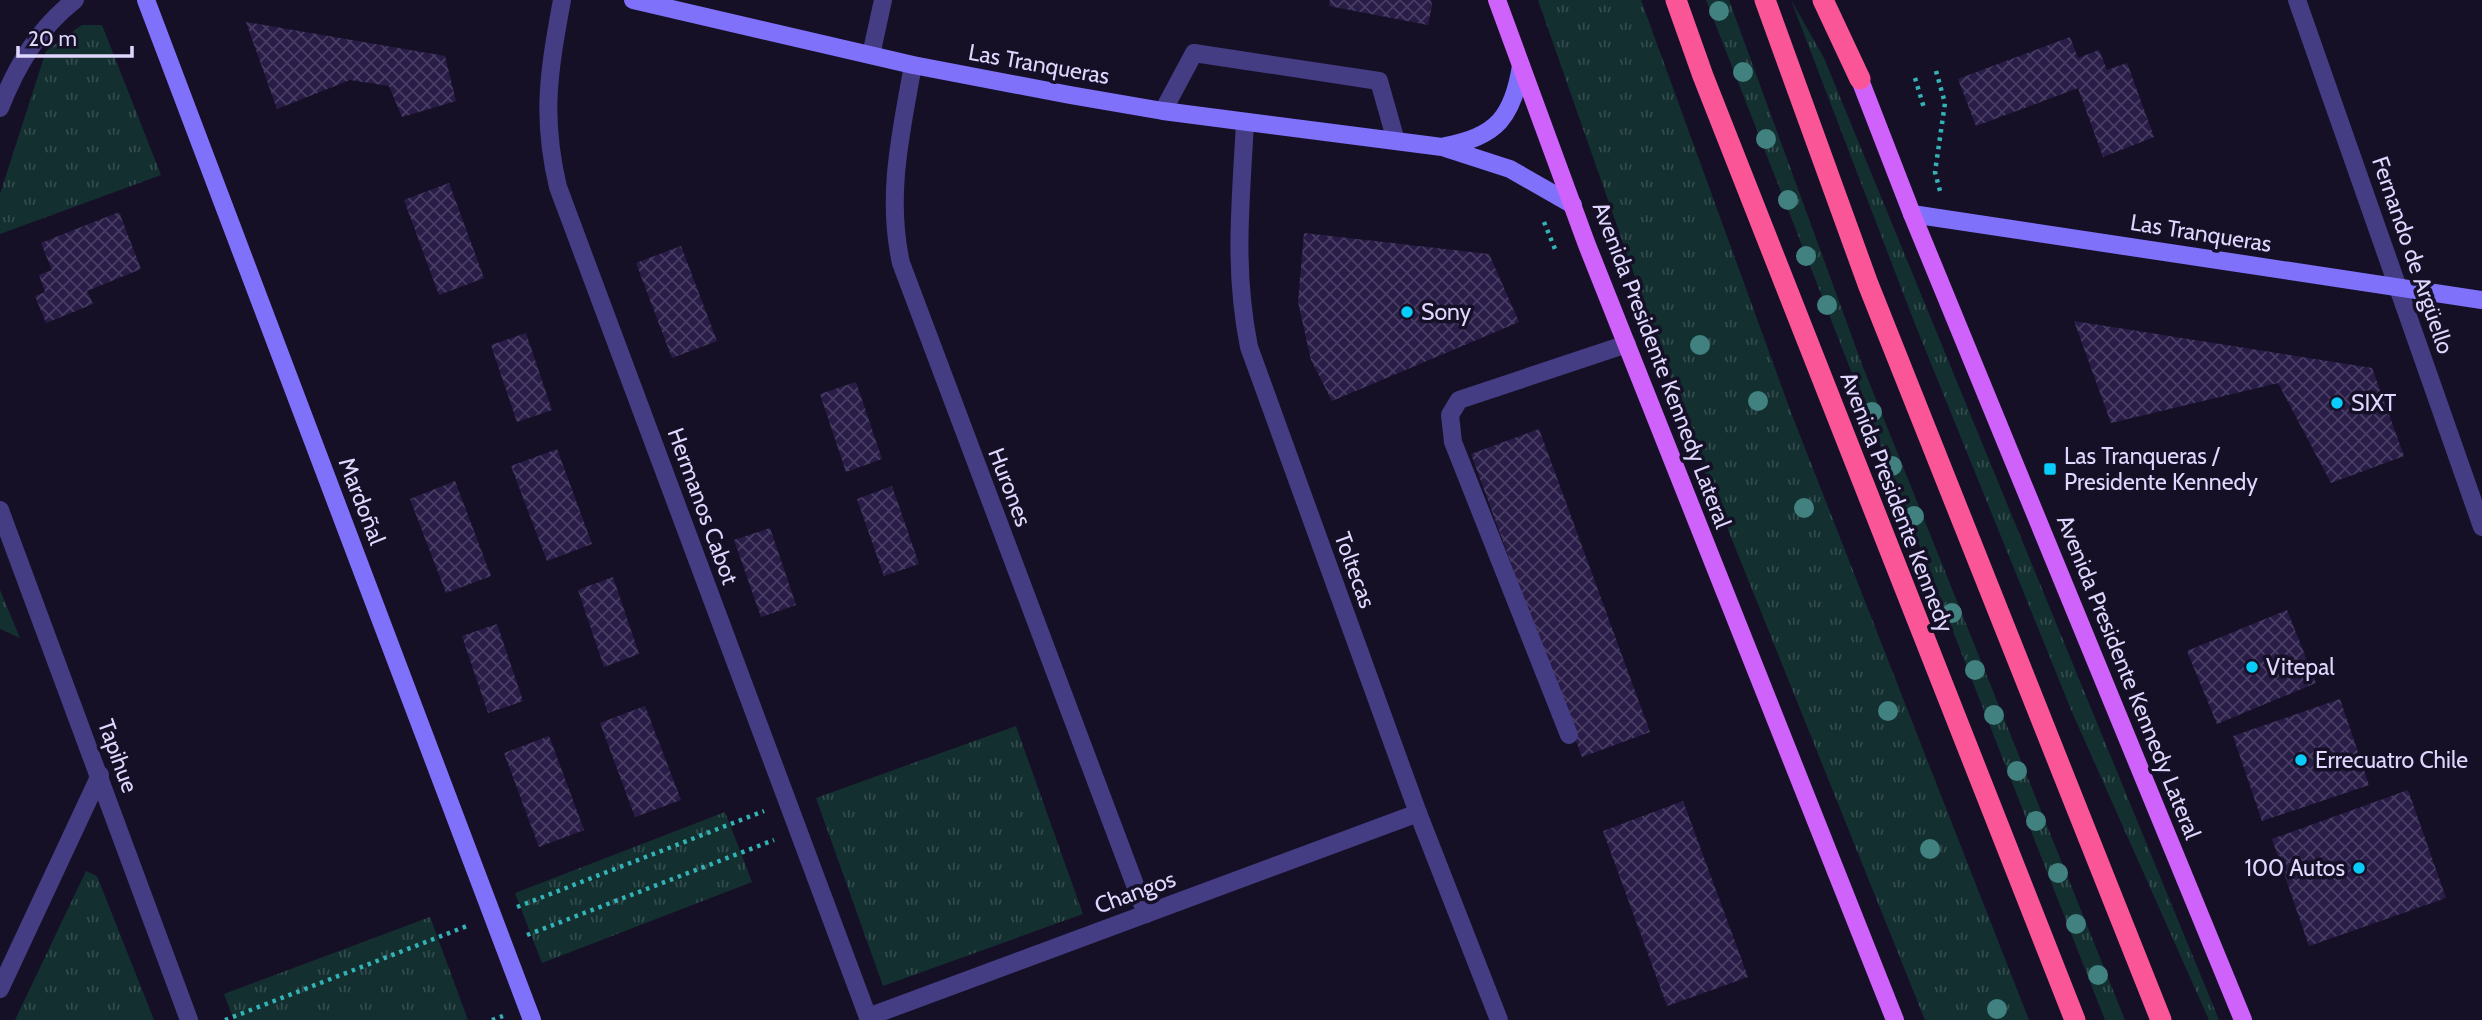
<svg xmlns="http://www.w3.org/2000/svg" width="2482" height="1020" viewBox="0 0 2482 1020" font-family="Cabin,sans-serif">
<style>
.grass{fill:url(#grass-tufts)}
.building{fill:url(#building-cross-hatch)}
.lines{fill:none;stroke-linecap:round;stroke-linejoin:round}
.path{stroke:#33b3b5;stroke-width:4.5;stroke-dasharray:3.5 5;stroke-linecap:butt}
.lane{stroke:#453d84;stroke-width:18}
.street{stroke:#453d84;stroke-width:18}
.secondary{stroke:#8071fb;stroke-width:18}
.primary{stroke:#ce62fa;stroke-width:18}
.highway{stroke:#fa5697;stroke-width:21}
.tree{fill:#418180}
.poi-dot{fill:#09ccf8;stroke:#161027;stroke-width:2.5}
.labels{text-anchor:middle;stroke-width:7;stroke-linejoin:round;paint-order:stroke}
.street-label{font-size:23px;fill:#dfd7fe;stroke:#161027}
.poi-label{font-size:23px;fill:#dfd7fe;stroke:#161027;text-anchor:start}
</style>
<defs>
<pattern id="grass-tufts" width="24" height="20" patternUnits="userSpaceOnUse" patternTransform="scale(1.75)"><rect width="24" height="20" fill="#132f30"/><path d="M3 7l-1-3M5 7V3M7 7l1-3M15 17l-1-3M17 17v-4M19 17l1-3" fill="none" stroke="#354c4f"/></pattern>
<pattern id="building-cross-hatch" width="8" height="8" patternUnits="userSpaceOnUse" patternTransform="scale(1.75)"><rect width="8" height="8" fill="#291d47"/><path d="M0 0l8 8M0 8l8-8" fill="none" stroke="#483d63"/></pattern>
</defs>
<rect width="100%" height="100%" fill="#161027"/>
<g class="grass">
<polygon points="1538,0 1641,0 1792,415 2029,1020 1925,1020 1692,440"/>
<polygon points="1706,0 1729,0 1863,367 2125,1020 2105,1020"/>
<polygon points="1791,0 1824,58 2219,1020 2209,1020 2072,712 1915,324"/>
<polygon points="82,25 102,25 161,175 0,234 0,194 46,51"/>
<polygon points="0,590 20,638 0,629"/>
<polygon points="1016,726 1083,914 883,986 816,798"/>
<polygon points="725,812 752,882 542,963 515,893"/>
<polygon points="86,871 97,876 154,1020 15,1020"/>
<polygon points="430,917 468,1020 234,1020 224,994"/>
</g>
<g class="building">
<polygon points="1330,0 1431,0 1432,5 1428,25 1329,6"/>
<polygon points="246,22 445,56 456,101 402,117 389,86 350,80 277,109"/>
<polygon points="2070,37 2078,58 2099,50 2107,70 2127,63 2154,137 2103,157 2078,88 1976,126 1958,79"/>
<polygon points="449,183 484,278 439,295 404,200"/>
<polygon points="119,212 141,269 87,291 93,304 46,323 35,296 45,292 39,275 52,270 41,243"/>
<polygon points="1304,233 1489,254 1519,322 1332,401 1311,360 1298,302"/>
<polygon points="681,246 717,341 672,358 636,263"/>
<polygon points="2074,321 2372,368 2404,456 2331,483 2278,383 2111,423"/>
<polygon points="526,333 552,410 517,422 491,345"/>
<polygon points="856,382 882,459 846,472 820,394"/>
<polygon points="1539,429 1650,732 1582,757 1471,454"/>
<polygon points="557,449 592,544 547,561 511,466"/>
<polygon points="455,481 491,576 446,593 410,499"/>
<polygon points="892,486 919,564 884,576 857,499"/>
<polygon points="770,528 796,605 761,617 734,540"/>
<polygon points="613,577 639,654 604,667 578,590"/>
<polygon points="2287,610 2316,683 2217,724 2187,651"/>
<polygon points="497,624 523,701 488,713 462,636"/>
<polygon points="2340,699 2369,785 2262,821 2233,736"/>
<polygon points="645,706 681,800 635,817 600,723"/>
<polygon points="549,736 584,830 539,847 504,753"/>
<polygon points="2408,790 2446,898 2309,946 2272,839"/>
<polygon points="1683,801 1748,977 1667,1006 1603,831"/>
</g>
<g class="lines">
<g class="path">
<polyline points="1936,71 1945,103 1935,172 1940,191"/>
<polyline points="1915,78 1924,108"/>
<polyline points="1544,222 1555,249"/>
<polyline points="517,907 764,811"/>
<polyline points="527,935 774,840"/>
<polyline points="225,1020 467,926"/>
<polyline points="492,1020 503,1016"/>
</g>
<g class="lane">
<polyline points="871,55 883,0"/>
<polyline points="1163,111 1194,53 1379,81 1396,141"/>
<polyline points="1569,735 1453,442 1450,415 1459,400 1627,344"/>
</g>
<g class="street">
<path d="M 562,0 C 549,71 541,116 558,187 L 869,1020"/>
<polyline points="2297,0 2482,527"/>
<path d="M 913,65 C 901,133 886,195 901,263 L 1146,914"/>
<path d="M 0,108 C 17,65 38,29 75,0"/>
<path d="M 1245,122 C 1241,202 1233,267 1249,347 L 1418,813 L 1499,1020"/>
<polyline points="0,510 189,1020"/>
<polyline points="0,989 100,775"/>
<polyline points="868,1017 1418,813"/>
</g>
<g class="secondary">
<polyline points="146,0 532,1020"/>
<polyline points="633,0 913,65 1070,95 1163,111 1442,147 1510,169 1573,205"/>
<path d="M 1445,146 C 1497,137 1513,116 1521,66"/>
<polyline points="1912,214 2482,300"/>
</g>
<g class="primary">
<polyline points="1497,0 1587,245 1895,1020"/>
<polyline points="1855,67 1912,214 2243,1020"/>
</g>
<g class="highway">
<polyline points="1676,0 1703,76 2075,1020"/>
<polyline points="1765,0 1868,284 2161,1020"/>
<polyline points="1823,0 1860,79"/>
</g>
</g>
<g class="tree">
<circle cx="1719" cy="11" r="10"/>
<circle cx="1743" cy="72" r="10"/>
<circle cx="1766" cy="139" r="10"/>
<circle cx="1788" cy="200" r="10"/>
<circle cx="1806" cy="256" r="10"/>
<circle cx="1827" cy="305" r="10"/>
<circle cx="1700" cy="345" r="10"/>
<circle cx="1758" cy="401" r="10"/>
<circle cx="1872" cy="412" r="10"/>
<circle cx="1892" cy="466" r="10"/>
<circle cx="1804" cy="508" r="10"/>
<circle cx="1914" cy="516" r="10"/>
<circle cx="1952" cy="613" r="10"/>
<circle cx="1975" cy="670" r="10"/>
<circle cx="1888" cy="711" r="10"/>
<circle cx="1994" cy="715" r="10"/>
<circle cx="2017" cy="771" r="10"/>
<circle cx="2036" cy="821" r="10"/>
<circle cx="1930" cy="849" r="10"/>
<circle cx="2058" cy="873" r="10"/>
<circle cx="2076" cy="924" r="10"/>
<circle cx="2098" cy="975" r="10"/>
<circle cx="1997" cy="1009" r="10"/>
</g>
<g class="poi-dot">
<circle cx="1407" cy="312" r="7"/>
<circle cx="2337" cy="403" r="7"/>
<rect x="2043" y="462" width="14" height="14" rx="3.5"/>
<circle cx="2252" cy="667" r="7"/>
<circle cx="2301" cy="760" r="7"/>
<circle cx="2359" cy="868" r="7"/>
</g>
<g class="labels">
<g class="street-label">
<text transform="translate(1039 64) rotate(10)" y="8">Las Tranqueras</text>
<text transform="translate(2201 233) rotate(9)" y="8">Las Tranqueras</text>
<text transform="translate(2413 255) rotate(71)" y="8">Fernando de Argüello</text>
<text transform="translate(1662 365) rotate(69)" y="8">Avenida Presidente Kennedy Lateral</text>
<text transform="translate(1010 487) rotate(69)" y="8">Hurones</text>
<text transform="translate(362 501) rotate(69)" y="8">Mardoñal</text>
<text transform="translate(1897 502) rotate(69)" y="8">Avenida Presidente Kennedy</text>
<text transform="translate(703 506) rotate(70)" y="8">Hermanos Cabot</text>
<text transform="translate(1355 570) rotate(70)" y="8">Toltecas</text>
<text transform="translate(2129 677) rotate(68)" y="8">Avenida Presidente Kennedy Lateral</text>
<text transform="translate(118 756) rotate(70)" y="8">Tapihue</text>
<text transform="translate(1135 892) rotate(-20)" y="8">Changos</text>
</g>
<g class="poi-label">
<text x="1421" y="320">Sony</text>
<text x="2351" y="411">SIXT</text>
<text x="2064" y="464">Las Tranqueras /<tspan x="2064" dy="26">Presidente Kennedy</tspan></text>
<text x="2266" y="675">Vitepal</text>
<text x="2315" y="768">Errecuatro Chile</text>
<text x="2345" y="876" text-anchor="end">100 Autos</text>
</g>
</g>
<path d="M18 46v10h114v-10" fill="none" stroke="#dfd7fe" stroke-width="3.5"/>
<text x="28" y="46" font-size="21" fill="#dfd7fe" stroke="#161027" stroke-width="5" paint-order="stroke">20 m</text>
</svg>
